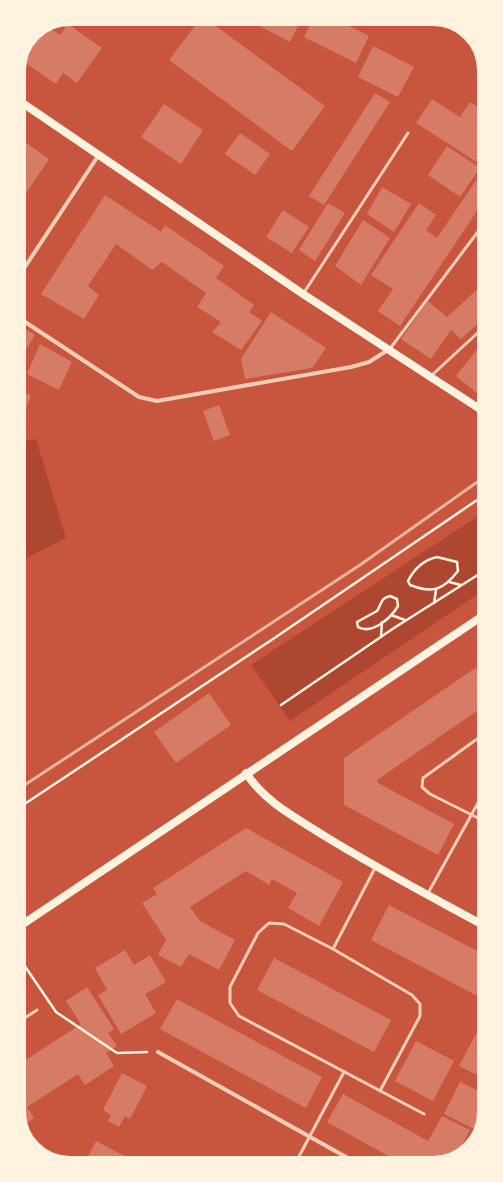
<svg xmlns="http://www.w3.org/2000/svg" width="503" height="1182" viewBox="0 0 503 1182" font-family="'Sofia Sans Condensed',sans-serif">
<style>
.green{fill:#ae4732}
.building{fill:#d67c66}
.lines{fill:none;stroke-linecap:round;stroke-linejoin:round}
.path{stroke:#fff3e0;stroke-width:2.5}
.service{stroke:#f1ccb7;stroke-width:3}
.minor{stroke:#f1ccb7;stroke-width:4}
.secondary{stroke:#fff3e0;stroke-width:8}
.rail{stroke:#e9b49f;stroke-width:3}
.rim{fill:none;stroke:#fff3e0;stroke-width:2}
</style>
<rect width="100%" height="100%" fill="#c8553d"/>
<g class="green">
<polygon points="36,439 66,538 19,562 19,442"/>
<polygon points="483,513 484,590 290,721 251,665"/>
</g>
<g class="building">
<polygon points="201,18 205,18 325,106 292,151 169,60"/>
<polygon points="251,18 292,18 300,22 290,42 250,21"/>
<polygon points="313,18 333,18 369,36 356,63 304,37"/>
<polygon points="68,24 102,48 77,83 63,73 56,84 21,60 33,33 48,27 60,35"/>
<polygon points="373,46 414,67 398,97 358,77"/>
<polygon points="375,93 390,102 324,205 309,196"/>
<polygon points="432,99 460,117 470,102 482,110 483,160 480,164 416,123"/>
<polygon points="164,104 203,130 181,164 141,137"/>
<polygon points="240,133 270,154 255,175 225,154"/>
<polygon points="18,137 49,159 18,205"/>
<polygon points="447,146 480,168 460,197 428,175"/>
<polygon points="483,170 483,202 400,326 378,311 393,289 371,275 419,203 436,215 426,230 437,238"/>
<polygon points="382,187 411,204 394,232 367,214"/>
<polygon points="105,195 161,232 165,225 224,266 216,278 254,305 249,312 262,321 241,350 212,332 221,322 197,307 206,293 162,262 152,270 116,244 88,286 99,295 84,319 41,294"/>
<polygon points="328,203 345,213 315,261 299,250"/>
<polygon points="283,210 309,227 292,253 266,237"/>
<polygon points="363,220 390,238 361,285 335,266"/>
<polygon points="483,284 483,319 461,339 451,330 431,359 401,339 428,301 447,317"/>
<polygon points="271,312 326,348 312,368 245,379 241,359"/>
<polygon points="19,325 35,335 25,351 19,347"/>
<polygon points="483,342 483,398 456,376"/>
<polygon points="40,344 72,362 59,390 27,374"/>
<polygon points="19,389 31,396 23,415 19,414"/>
<polygon points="219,405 230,435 214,441 203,411"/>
<polygon points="484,662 484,706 377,780 378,783 454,824 438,855 344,805 344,758"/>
<polygon points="209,693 231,725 176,763 154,732"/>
<polygon points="246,828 343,882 319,926 288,908 297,893 272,879 269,885 246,871 190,907 200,921 235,940 219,970 189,954 181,967 158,955 166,940 142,903 157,894 153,888"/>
<polygon points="389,905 485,955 485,1000 371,940"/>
<polygon points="125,950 134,965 150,955 166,982 145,994 156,1013 121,1034 98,995 107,990 95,968"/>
<polygon points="274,958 391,1020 374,1052 257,990"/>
<polygon points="87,987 114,1029 108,1033 117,1046 106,1053 114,1066 85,1085 78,1074 27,1107 34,1118 21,1127 21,1063 81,1024 66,1001"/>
<polygon points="177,999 322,1077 306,1108 160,1029"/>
<polygon points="485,1017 485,1079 459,1066"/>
<polygon points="416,1041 454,1061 433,1101 395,1081"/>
<polygon points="122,1073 147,1086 130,1119 125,1116 119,1127 108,1121 111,1115 103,1110"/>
<polygon points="460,1082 483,1093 479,1101 485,1103 485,1106 474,1129 444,1114"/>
<polygon points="343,1094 428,1141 442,1116 470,1130 456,1156 449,1161 399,1162 327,1122"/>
<polygon points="96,1141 138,1163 84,1164"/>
</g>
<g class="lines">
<g class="path">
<polyline points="484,551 479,554 484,563"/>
<path d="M 437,557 L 457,562 L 458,571 C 443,590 433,594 410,585 L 408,581 C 414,569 424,560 437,557 Z"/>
<polyline points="449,582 461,585"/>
<path d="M 390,596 L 397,599 L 398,606 C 391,618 372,635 358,627 L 357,622 L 377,611 C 382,604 380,598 390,596 Z"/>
<polyline points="434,603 436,590"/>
<polyline points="391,615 405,620"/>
<polyline points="381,636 382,622"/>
<polyline points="281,705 394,628 484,571"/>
<polyline points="20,807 273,639 483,496"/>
<polyline points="20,899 25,907"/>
<polyline points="20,959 56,1012 117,1053 147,1052"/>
</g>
<g class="service">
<polyline points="303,294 408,133"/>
<polyline points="389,350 483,225"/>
<polyline points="431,376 483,328"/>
<polyline points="484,734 423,778 422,787 430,794 484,821"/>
<polyline points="375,868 333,949 284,924 269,923 258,933 230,987 230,1003 239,1016 424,1114"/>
<polyline points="427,895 484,792"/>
<polyline points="333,949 412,995 420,1004 420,1016 380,1091"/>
<polyline points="20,1021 37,1010"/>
<polyline points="296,1162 344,1072"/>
</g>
<g class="minor">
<polyline points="19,276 98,156"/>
<polyline points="19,318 139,397 157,401 351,367 369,362 388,350"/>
<polyline points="158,1052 355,1162"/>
</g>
<g class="secondary">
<polyline points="18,100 303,294 483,411"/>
<path d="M 246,773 C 265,802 295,817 323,835 C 376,868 430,896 485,926"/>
<polyline points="20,926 484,615"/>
</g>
<polyline class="rail" points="20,788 360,565 483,478"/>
</g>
<path d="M0 0H503V1182H0ZM70 25H433A45 45 0 0 1 478 70V1112A45 45 0 0 1 433 1157H70A45 45 0 0 1 25 1112V70A45 45 0 0 1 70 25Z" fill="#fff3e0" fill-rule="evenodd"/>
<path class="rim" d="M70 25H433A45 45 0 0 1 478 70V1112A45 45 0 0 1 433 1157H70A45 45 0 0 1 25 1112V70A45 45 0 0 1 70 25Z"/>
</svg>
